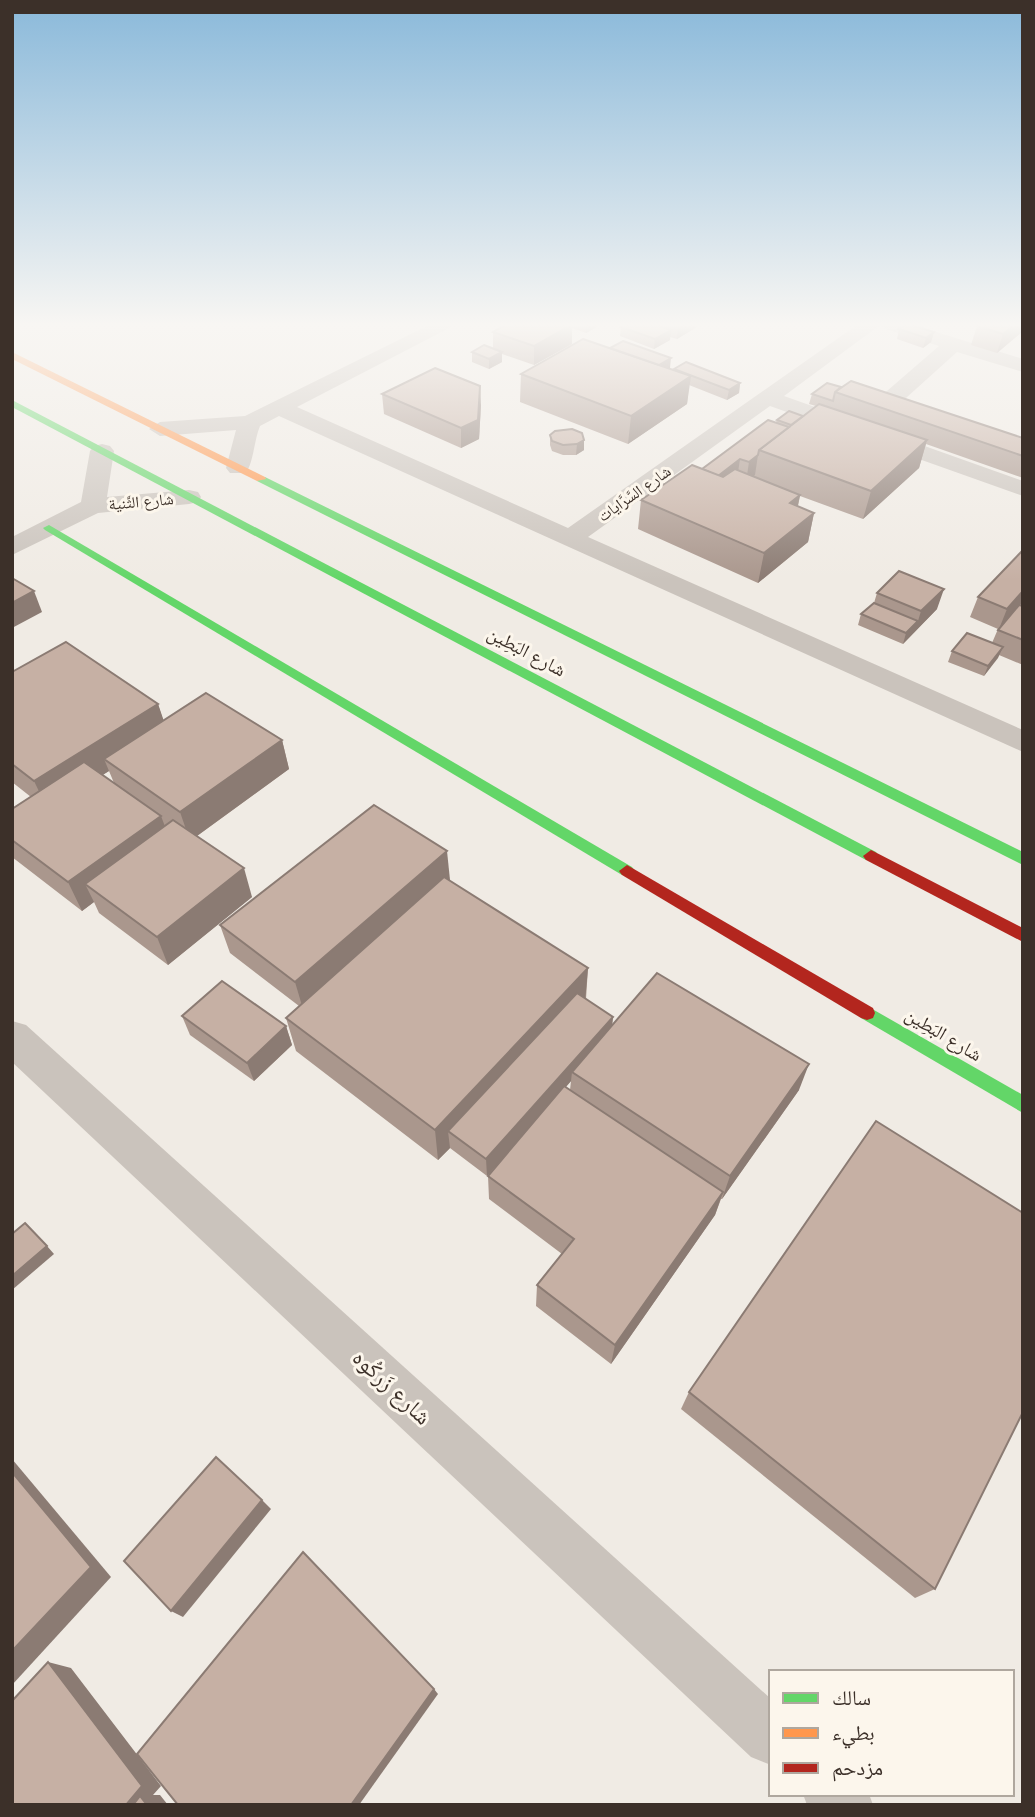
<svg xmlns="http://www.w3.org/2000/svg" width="1035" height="1817" viewBox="0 0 1035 1817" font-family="Quicksand,'Noto Naskh Arabic',sans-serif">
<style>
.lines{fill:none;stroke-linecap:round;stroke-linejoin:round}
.street{fill:#cac3bc;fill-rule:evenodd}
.fast{fill:#63d668;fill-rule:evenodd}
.slow{fill:#ff974d;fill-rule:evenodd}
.jam{fill:#b3261e;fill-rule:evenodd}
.wall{fill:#aa978d;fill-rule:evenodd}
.shaded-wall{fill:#8b7b73}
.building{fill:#c6b0a4;stroke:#8b7b73;stroke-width:2}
.labels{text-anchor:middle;stroke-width:6;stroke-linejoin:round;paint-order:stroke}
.far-street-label{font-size:16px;fill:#3c3029;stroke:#fcf6ec}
.street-label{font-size:19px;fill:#3c3029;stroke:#fcf6ec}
.near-street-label{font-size:23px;fill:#3c3029;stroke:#fcf6ec}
</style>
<rect width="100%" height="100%" fill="#f0ebe4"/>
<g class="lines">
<g class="street">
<path d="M 429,325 L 455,325 L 297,407 L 568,528 L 857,325 L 880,325 L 784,396 L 1023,481 L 1023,496 L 770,406 L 588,537 L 1023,730 L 1023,752 L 279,416 L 260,426 C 254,440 254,461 246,473 L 230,473 L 226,468 L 236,430 L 160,436 L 149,429 L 160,422 L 245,416 Z"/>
<polygon points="883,325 914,325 1023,359 1023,372 957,352 896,407 880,407 877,402 880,397 939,346 886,329"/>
<polygon points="102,444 110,446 114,451 107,497 189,490 198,492 201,497 198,502 189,504 98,513 12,555 12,537 81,502 90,451 94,446"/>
<polygon points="12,1021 26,1025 771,1699 771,1765 751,1757 12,1062"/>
<polygon points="803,1794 869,1794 873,1805 807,1805"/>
</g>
<g class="fast">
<polygon points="12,400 876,852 879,856 876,860 866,860 12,407"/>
<polygon points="257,477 265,477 1023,852 1023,865 257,481"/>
<polygon points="49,525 632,867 635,871 632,875 622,875 45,530 43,528"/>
<polygon points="867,1006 1023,1095 1023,1113 861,1018 859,1013 861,1008"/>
</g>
<polygon class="slow" points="12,352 265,477 266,479 257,481 12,359"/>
<g class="jam">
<polygon points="871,850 1023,928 1023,942 866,860 863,856"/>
<polygon points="627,865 873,1008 875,1013 873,1018 867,1020 861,1018 622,875 619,871"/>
</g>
</g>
<g class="wall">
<polygon points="505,325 600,325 586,333 572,328 572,344 534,365 502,354 502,362 489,369 472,362 472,352 493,349 493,332"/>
<polygon points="623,325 700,325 677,339 670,337 670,340 654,349 620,336 621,327"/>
<polygon points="1023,325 1023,331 997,353 971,345 977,326"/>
<polygon points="899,329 934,332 931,342 923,348 897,339"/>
<polygon points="670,368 668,369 674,371 674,369 740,383 739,393 727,400 689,385 687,404 628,444 520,402 521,374"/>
<polygon points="841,387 1023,438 1023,478 926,444 919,468 863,519 800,496 798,506 814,513 808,542 758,583 638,529 641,500 702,469 776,422 777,420 803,416 816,406 809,404 812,394"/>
<polygon points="382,394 481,405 479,439 461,448 384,414"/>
<polygon points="572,429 584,450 576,455 563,455 552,451 550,445 550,435"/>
<polygon points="877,593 937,609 903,644 858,625 861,614 874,603"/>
<polygon points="978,597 1023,606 1023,665 999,655 984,676 948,662 952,651 992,643 998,629 970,617"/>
<path d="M 12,672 L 158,704 L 163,720 L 282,740 L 289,769 L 197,836 L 252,897 L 168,965 L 99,913 L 94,902 L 82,911 L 12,857 L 12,809 L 31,797 L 12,782 ZM 109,771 L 114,783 L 102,775 Z"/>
<path d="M 449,880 L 588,968 L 586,999 L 613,1017 L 612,1025 L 799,1090 L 722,1199 L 721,1199 L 715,1215 L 611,1364 L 536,1306 L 537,1285 L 562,1254 L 489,1199 L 488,1176 L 496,1166 L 487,1176 L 450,1148 L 438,1160 L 296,1051 L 286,1018 L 299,1006 L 230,953 L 220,925 ZM 571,1081 L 570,1090 L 566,1087 Z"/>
<polygon points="182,1016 286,1026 292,1045 254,1081 190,1035"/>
<polygon points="689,1392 935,1589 915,1598 681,1409"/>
</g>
<g class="shaded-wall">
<polygon points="572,325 572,344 534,365 534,346"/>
<polygon points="586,325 600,325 586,333"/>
<polygon points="678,325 700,325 677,339"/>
<polygon points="1014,325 1023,325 1023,331 997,353 1003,334"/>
<polygon points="671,330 670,340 654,349 655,339"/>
<polygon points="934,332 931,342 923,348 926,338"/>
<polygon points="502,352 502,362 489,369 489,359"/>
<polygon points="671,358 670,368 658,375 659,365"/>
<polygon points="691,376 687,404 628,444 631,416"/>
<polygon points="740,383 739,393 727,400 729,390"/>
<polygon points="480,386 481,405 479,439 461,448 461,428"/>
<polygon points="584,440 584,450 576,455 577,444"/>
<polygon points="927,440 919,468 863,519 871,491"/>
<polygon points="758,455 755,475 746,482 749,462"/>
<polygon points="740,459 737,479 714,496 717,476"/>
<polygon points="800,495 794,524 790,503"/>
<polygon points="814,513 808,542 758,583 764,553"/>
<polygon points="944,589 937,609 903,644 906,633 918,621 921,611"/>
<polygon points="34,591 42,612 12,628 12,603"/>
<polygon points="1023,591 1023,602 999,629 1007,609"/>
<polygon points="1003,647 998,658 984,676 988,666"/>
<polygon points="158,704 168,733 104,759 109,771 48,810 34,781"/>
<polygon points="282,740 289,769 190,841 180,812"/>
<polygon points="161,816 172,845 85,884 94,902 82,911 68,882"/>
<polygon points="447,851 450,880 303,1009 295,982"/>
<polygon points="244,868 252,897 168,965 157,937"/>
<polygon points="588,968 585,1002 448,1131 450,1148 438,1160 435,1130"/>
<polygon points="613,1017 611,1036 572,1072 571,1081 487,1176 486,1159"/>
<polygon points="286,1026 292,1045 254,1081 247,1063"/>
<polygon points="809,1064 799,1090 722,1199 730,1176"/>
<polygon points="723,1192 715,1215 611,1364 615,1345"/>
<polygon points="47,1246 54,1254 12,1290 12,1276"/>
<polygon points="12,1459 111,1577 12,1685"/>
<polygon points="262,1500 271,1509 183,1617 171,1611"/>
<polygon points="48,1662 71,1668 161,1786 153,1795 160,1795 168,1805 126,1805"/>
<polygon points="434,1689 438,1694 359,1805 351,1805"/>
</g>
<g class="building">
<polygon points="505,325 571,325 534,346 493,332"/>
<polygon points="623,325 658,325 671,330 655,339 621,327"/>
<polygon points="905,325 912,325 934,332 926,338 899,329"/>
<polygon points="978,325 1014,325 1003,334 977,326"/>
<polygon points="583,339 691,376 631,416 521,374"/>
<polygon points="623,341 671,358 659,365 610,348"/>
<polygon points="484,345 502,352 489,359 472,352"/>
<polygon points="686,362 740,383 729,390 674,369"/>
<polygon points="435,368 480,386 478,420 461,428 382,394"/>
<polygon points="851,381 1023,438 1023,456 835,392"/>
<polygon points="827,383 841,387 835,392 833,401 812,394"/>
<polygon points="819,404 927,440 871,491 759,450"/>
<polygon points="789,411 803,416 791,425 777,420"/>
<polygon points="768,420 789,427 759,450 758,455 749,462 740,459 718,476 702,469"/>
<polygon points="572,429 582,433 584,440 577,444 563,445 552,441 550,435 555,431"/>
<polygon points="692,465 723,477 735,469 800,495 790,503 814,513 764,553 641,500"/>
<polygon points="1023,550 1023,591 1007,609 978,597"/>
<polygon points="899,571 944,589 921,611 877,593"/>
<polygon points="12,578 34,591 12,603"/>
<polygon points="874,603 918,621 906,633 861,614"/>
<polygon points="1019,605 1023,606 1023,640 998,630"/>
<polygon points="967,633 1003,647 988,666 952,651"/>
<polygon points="66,642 158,704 34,781 12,764 12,672"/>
<polygon points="206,693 282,740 180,812 104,759"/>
<polygon points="84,762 161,816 68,882 12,840 12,809"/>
<polygon points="374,805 447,851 295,982 220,925"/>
<polygon points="173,820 244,868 157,937 85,884"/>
<polygon points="444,877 588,968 435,1130 286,1018"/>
<polygon points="657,973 809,1064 730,1176 572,1072"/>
<polygon points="222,981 286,1026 247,1063 182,1016"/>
<polygon points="577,993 613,1017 486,1159 448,1131"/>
<polygon points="564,1086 723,1192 615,1345 537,1285 574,1239 488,1176"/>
<polygon points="876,1121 1023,1213 1023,1412 935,1589 689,1392"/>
<polygon points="25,1223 47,1246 12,1276 12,1234"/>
<polygon points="216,1457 262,1500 171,1611 124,1561"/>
<polygon points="12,1472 91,1567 12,1651"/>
<polygon points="303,1552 434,1689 351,1805 178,1805 137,1754"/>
<polygon points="48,1662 142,1786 126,1805 12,1805 12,1701"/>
<polygon points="140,1796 147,1805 133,1805"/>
</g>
<linearGradient id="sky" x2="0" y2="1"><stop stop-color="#8ab9da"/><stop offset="0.56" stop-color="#f8f6f3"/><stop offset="1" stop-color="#f8f6f3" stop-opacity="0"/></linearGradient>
<rect width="1035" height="580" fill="url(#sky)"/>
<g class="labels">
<g class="far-street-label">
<text transform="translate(634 493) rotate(-35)" y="6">شارع السَّرَّايات</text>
<text transform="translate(141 501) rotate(-5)" y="6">شارع الثَّنية</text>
</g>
<g class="street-label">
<text transform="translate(527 651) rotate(28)" y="7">شارع البَطِين</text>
<text transform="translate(944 1034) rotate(31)" y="7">شارع البَطِين</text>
</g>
<g class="near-street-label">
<text transform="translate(392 1387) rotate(43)" y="8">شارع زَركُوه</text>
</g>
</g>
<rect width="1035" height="1817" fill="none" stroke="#3c3029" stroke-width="28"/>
<rect x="769" y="1670" width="245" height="126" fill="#fcf6ec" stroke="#afa79e" stroke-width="2"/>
<rect x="783" y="1693" width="35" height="10" fill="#63d668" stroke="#afa79e" stroke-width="2"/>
<text x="832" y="1705" font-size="21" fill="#3c3029">سالك</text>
<rect x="783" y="1728" width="35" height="10" fill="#ff974d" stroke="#afa79e" stroke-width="2"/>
<text x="832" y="1740" font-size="21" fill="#3c3029">بطيء</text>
<rect x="783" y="1763" width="35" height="10" fill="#b3261e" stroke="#afa79e" stroke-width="2"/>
<text x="832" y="1775" font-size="21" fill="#3c3029">مزدحم</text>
</svg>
